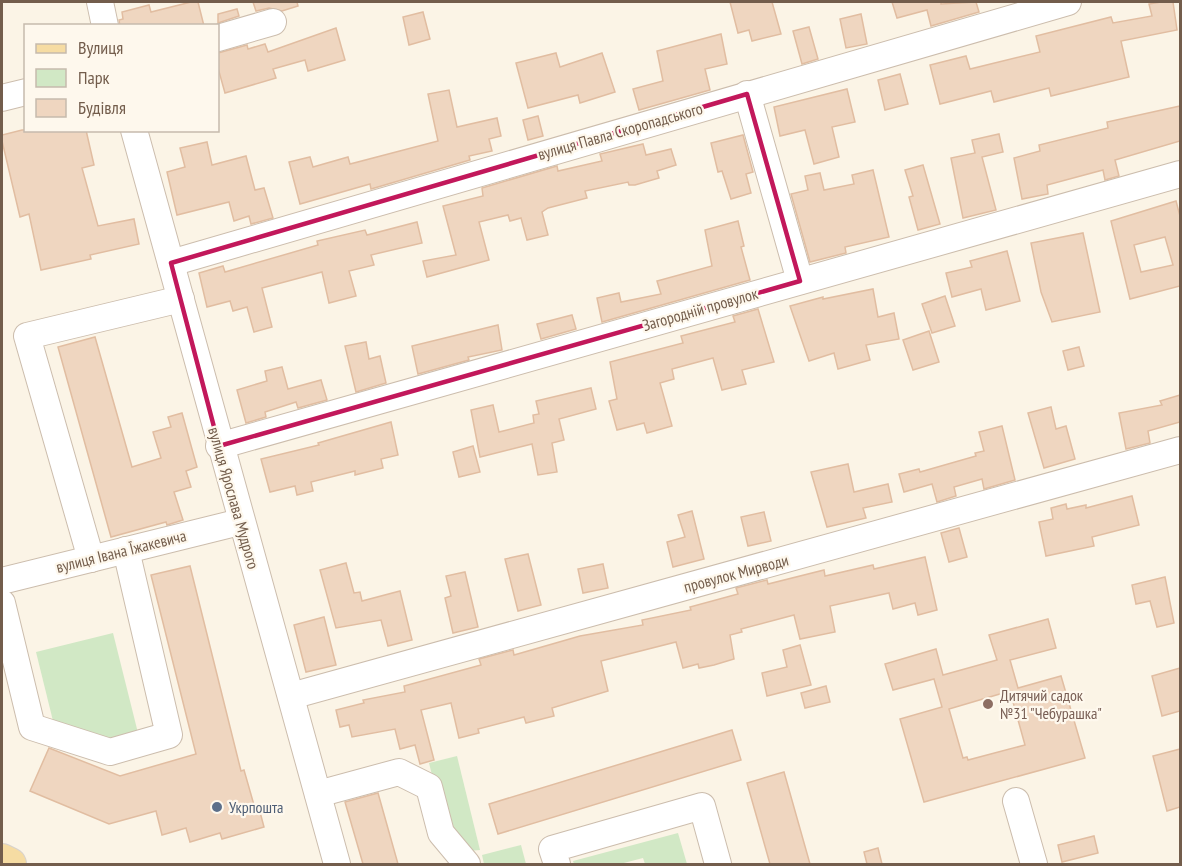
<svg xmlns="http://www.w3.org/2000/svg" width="1182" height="866" viewBox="0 0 1182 866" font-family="'PT Sans Narrow',sans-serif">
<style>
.green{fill:#d1e8c5}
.building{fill:#efd6c0;stroke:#e1bda1;stroke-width:1.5;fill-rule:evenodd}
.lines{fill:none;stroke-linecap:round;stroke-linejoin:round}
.minor-casing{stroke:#ccbdad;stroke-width:28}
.major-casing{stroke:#d8d2cd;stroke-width:34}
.minor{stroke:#fff;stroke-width:26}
.major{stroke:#f6dca3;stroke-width:32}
.marked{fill:none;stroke:#c2185b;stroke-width:4.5;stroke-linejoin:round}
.education-dot{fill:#8d6e63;stroke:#fef8ed;stroke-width:2}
.service-dot{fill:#5c6f8a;stroke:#fef8ed;stroke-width:2}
.labels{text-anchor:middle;stroke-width:4.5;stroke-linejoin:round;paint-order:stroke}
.street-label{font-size:16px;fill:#735d4c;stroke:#fef8ed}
.education-label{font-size:16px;fill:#785e54;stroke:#fef8ed;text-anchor:start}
.service-label{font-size:16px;fill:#4e5e75;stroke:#fef8ed;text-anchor:start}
</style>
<rect width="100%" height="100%" fill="#fbf4e6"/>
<g class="green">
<polygon points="113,633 138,733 109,740 54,725 36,652"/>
<polygon points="457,756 480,850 468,851 447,836 429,763"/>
<polygon points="678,833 687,864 645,864 643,858 620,864 574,864 573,861"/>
<polygon points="521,845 526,864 484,864 482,855"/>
</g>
<g class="building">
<polygon points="191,2 198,2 204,26 120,26 119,20 123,19 122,12 149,5 151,12"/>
<polygon points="253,2 297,2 298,6 282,11 269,8 256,11"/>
<polygon points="730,2 772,2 781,34 752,41 749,30 738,33"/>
<polygon points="892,2 941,2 941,4 976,2 979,12 931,26 927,10 897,18"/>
<polygon points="1161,2 1173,2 1177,30 1121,41 1129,77 1051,96 1049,88 994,102 991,91 940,104 930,65 966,56 970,69 1040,52 1036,36 1111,17 1113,23 1152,16 1149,4"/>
<polygon points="237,9 239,16 218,23 218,14"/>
<polygon points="423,12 430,39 409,45 403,17"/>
<polygon points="861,14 867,44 846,48 840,19"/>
<polygon points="809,27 818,59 802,64 793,31"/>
<polygon points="336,28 345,60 308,71 305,60 273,69 276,78 225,93 218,68 218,53 247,45 248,49 265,44 268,52"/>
<polygon points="721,34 727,64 705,69 710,90 639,110 633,89 663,81 657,51"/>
<polygon points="556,53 560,67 602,53 615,92 580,103 578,95 528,108 516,63"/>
<polygon points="900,74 908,104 885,110 878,80"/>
<polygon points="847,89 855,122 832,127 839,157 814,164 805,130 780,136 774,107"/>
<polygon points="449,90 457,127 497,118 501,136 489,139 492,151 469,156 470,160 371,189 370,184 300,204 289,162 310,157 313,167 348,157 350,164 438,141 428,94"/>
<polygon points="1180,106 1180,141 1115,160 1119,176 1105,180 1103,170 1047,185 1048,194 1022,199 1014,158 1040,151 1039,145 1108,128 1107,122"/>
<polygon points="538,116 543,136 528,140 523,120"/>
<polygon points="22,130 86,130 94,165 82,168 98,226 134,219 139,244 90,255 91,259 41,270 29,214 20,217 2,141 2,135"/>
<polygon points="999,134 1003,152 982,157 996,210 963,218 951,158 975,153 972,140"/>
<polygon points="743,135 753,172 746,174 751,193 731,199 722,171 718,172 711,143"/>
<polygon points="207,142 212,165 246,156 255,190 264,188 273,218 251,224 249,216 234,221 229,202 177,215 167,172 185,167 180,148"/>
<polygon points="643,144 646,155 671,149 676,165 657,171 659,178 635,185 629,185 628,182 585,191 587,198 548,208 542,212 548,235 527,240 521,218 510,221 508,215 479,222 489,260 427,277 423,261 456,255 443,206 483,196 482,188 557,166 558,171 602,161 600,154"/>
<polygon points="923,165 940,224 918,230 909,197 913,196 905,170"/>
<polygon points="873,170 889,237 845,247 846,253 810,262 791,194 808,190 805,176 820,173 824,190 854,184 852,175"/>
<path d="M 1176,201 L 1180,216 L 1180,286 L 1130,299 L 1111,221 ZM 1165,237 L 1173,265 L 1141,272 L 1134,245 Z"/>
<polygon points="738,221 744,246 741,247 750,280 602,322 597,298 619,293 621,302 661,294 657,281 712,266 705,230"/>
<polygon points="417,222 422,243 371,255 374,265 349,271 356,296 329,303 322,272 262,288 272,327 254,332 247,307 233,311 230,301 207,307 199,273 223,266 225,272 318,245 317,241 365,230 367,235"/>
<polygon points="1083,233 1100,312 1052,322 1041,292 1031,243"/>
<polygon points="1007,251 1020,301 986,310 981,289 952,297 946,273 972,267 970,261"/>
<polygon points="873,289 878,317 894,313 899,339 866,345 870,360 838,369 834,353 809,361 790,306 823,297 823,299"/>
<polygon points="945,296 955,326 932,333 922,304"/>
<polygon points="758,309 774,362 742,370 746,384 722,390 713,358 672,369 674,379 660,383 672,426 647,433 644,423 617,430 609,401 617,399 610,362 683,343 681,336 735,322 733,316"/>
<polygon points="572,315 576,329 541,339 537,324"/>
<polygon points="498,325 502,350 468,357 469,360 418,374 412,346"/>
<polygon points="929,331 939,362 913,370 903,340"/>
<polygon points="95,337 132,467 161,458 153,432 171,427 168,417 182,413 197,467 186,471 191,487 174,492 183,520 167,525 166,522 111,537 58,347"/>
<polygon points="366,342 369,359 380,356 386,383 356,392 345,346"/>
<polygon points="1079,347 1084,366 1068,370 1063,351"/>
<polygon points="282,367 288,389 321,380 327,400 298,408 296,402 265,412 266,417 246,423 237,390 267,381 265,371"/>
<polygon points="591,388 596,409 559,419 564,440 552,443 557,472 538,475 532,444 480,457 471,410 493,405 499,432 534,423 533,415 539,414 536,401"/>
<polygon points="1180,395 1180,422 1148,431 1150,443 1126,449 1119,413 1162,405 1160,401"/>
<polygon points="1051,407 1056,429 1066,426 1075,459 1044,468 1028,413"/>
<polygon points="391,422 398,455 381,459 383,468 355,475 355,471 311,482 313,491 297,495 295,486 270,492 261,459 319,445 318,443"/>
<polygon points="1002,426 1015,480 984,489 982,479 954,487 956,496 937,502 932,484 904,492 899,474 919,469 920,472 976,456 975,453 984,451 979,432"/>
<polygon points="473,446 480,472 459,477 453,452"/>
<polygon points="848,464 854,492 888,484 892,502 863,508 866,518 827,527 811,472"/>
<polygon points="1132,496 1139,525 1092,537 1094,546 1046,556 1039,522 1053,519 1051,508 1066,504 1067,509 1086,505 1086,508"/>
<polygon points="692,511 704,559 673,567 667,542 685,537 678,515"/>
<polygon points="764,512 771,541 748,546 741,517"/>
<polygon points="959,528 967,557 949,562 941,533"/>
<polygon points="528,554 541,605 518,611 505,559"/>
<polygon points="925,557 937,610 918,615 915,603 893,609 889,593 830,606 835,632 800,639 794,615 741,629 742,632 730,635 734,659 714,665 699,668 698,664 683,668 676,642 601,661 608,691 552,708 554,716 526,723 524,717 478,729 479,733 459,738 451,703 421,710 434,760 420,764 415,745 400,749 395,729 352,737 349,725 340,727 336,710 364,703 363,700 405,692 404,686 481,665 479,659 513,650 514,655 580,636 643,625 642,620 691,610 690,607 738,594 736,588 767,580 768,584 824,570 825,576 873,565 874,569"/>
<polygon points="346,563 354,593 360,592 362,601 400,591 412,640 388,646 381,620 336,628 320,570"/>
<polygon points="603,564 608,588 583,593 578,569"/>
<polygon points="190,566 241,771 244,770 256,812 260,812 264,827 222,839 220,833 190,842 186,828 162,835 156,811 109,824 30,791 49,748 120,776 196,754 151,575"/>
<polygon points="465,572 478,627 453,633 445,598 451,596 446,576"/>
<polygon points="1165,577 1174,623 1157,627 1150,601 1136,604 1132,585"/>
<polygon points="324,617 336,665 306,672 294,625"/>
<path d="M 1048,619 L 1056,648 L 1010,660 L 1018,688 L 1061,676 L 1085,758 L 924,802 L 900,719 L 942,707 L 934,679 L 893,690 L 885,664 L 936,649 L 943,675 L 997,660 L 989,635 ZM 1010,691 L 1025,745 L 968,760 L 967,757 L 963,758 L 949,709 Z"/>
<polygon points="800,645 811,685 767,696 762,673 787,667 783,650"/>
<polygon points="1180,668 1180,711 1162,716 1152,676"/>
<polygon points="826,686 830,702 805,708 801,693"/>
<polygon points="732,730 741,760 498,834 489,804"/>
<polygon points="1180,749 1180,807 1167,811 1153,756"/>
<polygon points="784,772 810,864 770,864 747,783"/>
<polygon points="378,793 398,864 363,864 345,802"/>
<polygon points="1094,836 1098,853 1062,862 1058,845"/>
<polygon points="878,848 882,864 867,864 864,852"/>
</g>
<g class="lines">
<defs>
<g id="minor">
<polyline points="100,2 105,26"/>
<polyline points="218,38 273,22"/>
<polyline points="747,94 800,281"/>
<polyline points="2,98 26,92"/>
<polyline points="134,130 337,864"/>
<polyline points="171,263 1068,2"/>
<polyline points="219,446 1180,174"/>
<polyline points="91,559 27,336 181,299"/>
<polyline points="2,581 240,522"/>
<polyline points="2,603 32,727 110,752 169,735 126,550"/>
<polyline points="291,696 1180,450"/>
<polyline points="318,794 399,772 429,787 441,833 467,864"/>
<polyline points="1016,801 1034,864"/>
<polyline points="557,864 552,849 702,806 718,864"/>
</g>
<polyline id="major" points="2,860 10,864"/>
</defs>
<use href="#minor" class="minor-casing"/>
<use href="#major" class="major-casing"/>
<use href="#minor" class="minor"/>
<use href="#major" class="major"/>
</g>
<path class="marked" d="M 747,94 L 800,281 L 219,446 L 171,263 Z"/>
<circle class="education-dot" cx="988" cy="704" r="6"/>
<circle class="service-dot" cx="217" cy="807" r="6"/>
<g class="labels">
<g class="street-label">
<text transform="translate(620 131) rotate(-16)" y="6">вулиця Павла Скоропадського</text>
<text transform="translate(700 309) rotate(-16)" y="6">Загородній провулок</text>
<text transform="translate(234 498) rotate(74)" y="6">вулиця Ярослава Мудрого</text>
<text transform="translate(121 551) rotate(-14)" y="6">вулиця Івана Їжакевича</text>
<text transform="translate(736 573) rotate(-15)" y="6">провулок Мирводи</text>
</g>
<g class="education-label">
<text x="1000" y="701">Дитячий садок<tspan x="1000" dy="18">№31 "Чебурашка"</tspan></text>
</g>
<g class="service-label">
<text x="229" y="813">Укрпошта</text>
</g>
</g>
<rect width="1182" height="866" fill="none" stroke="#735d4c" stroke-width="6"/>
<rect x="24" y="24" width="195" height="108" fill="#fef8ed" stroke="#c6baad" stroke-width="1.5"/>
<rect x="36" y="44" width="30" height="9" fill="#f6dca3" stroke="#c6baad" stroke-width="1.5"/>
<text x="78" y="54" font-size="18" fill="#735d4c">Вулиця</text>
<rect x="36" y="69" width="30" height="18" fill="#d1e8c5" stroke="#c6baad" stroke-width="1.5"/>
<text x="78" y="84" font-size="18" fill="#735d4c">Парк</text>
<rect x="36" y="99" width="30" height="18" fill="#efd6c0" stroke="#c6baad" stroke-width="1.5"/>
<text x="78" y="114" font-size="18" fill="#735d4c">Будівля</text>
</svg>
